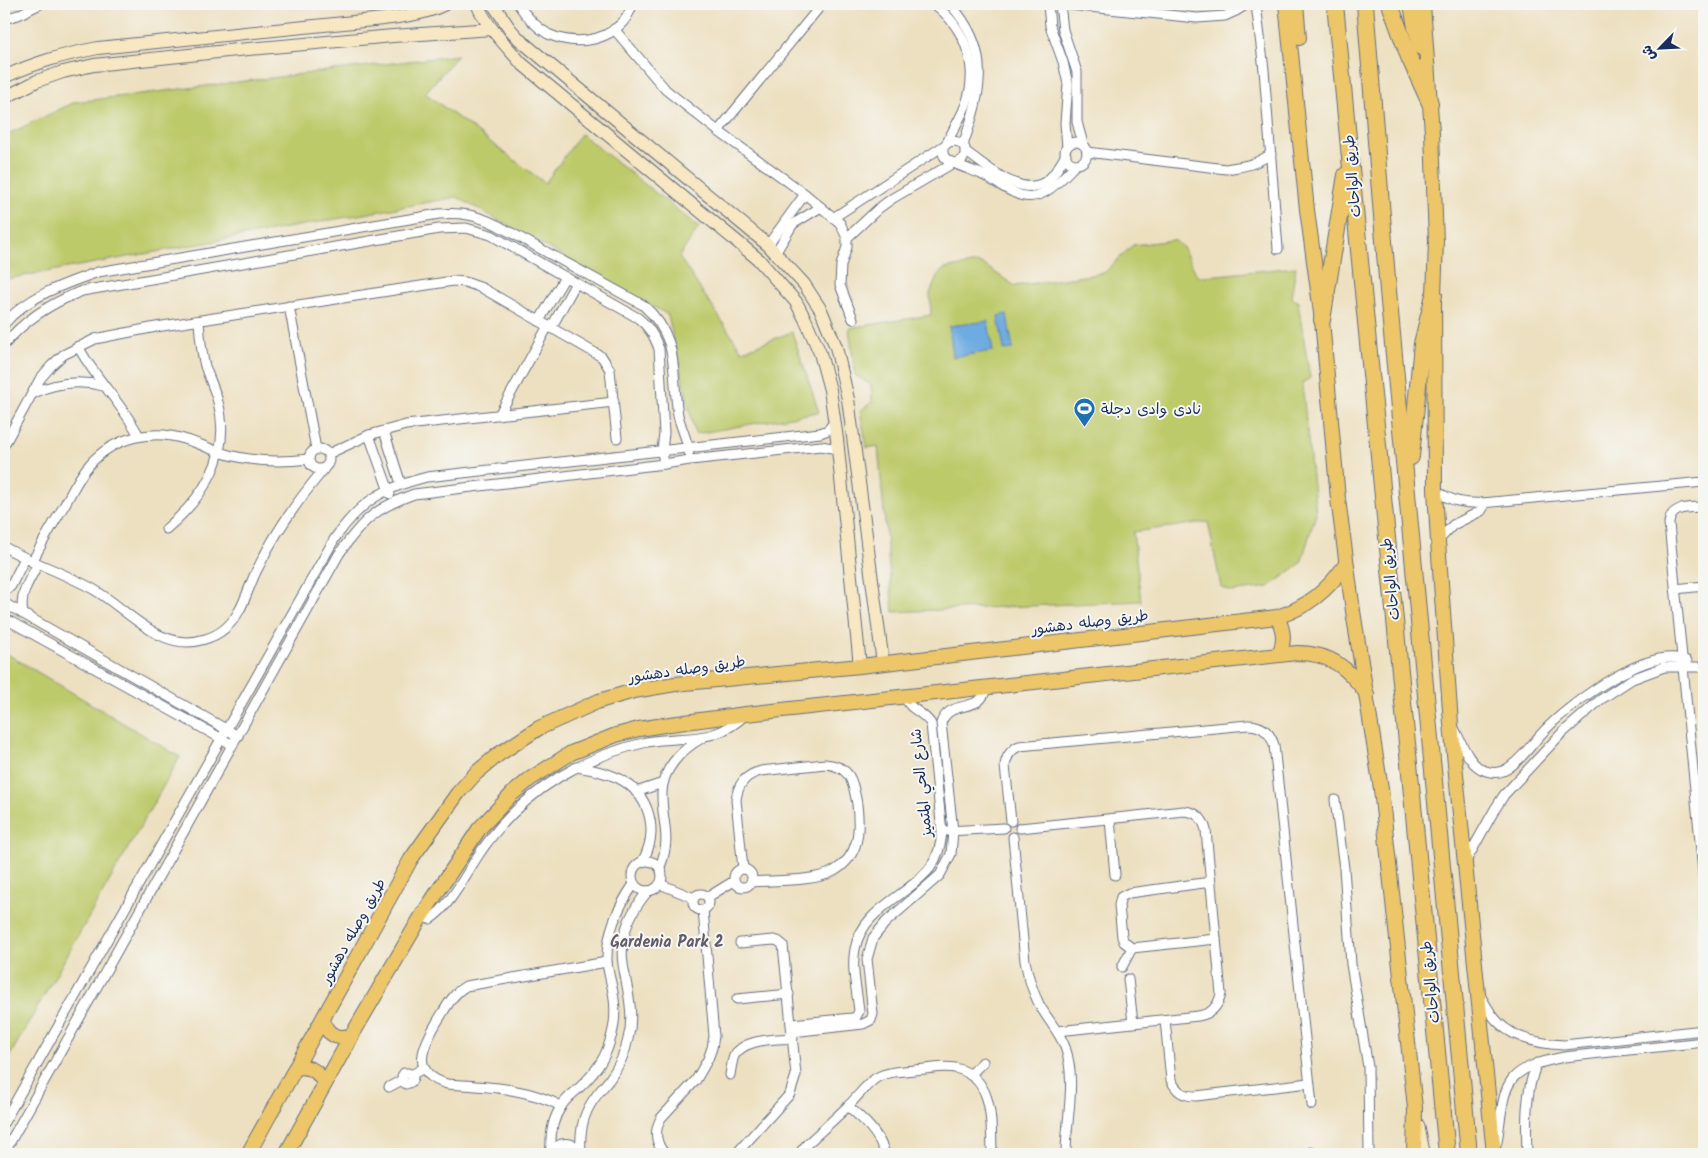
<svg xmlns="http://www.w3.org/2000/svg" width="1708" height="1158" viewBox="0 0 1708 1158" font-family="Kalam,'Playpen Sans Arabic',sans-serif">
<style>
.green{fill:#bdca6b;stroke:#6c7c64}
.water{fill:#6eabe0;stroke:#446d9f}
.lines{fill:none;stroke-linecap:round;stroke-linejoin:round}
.street-casing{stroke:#646d80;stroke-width:11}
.secondary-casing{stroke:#646d80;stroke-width:14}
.primary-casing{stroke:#646d80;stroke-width:16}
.highway-casing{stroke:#646d80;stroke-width:18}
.street{stroke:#fff;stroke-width:9}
.secondary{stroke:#f7e8c3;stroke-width:12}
.primary{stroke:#ecc669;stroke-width:14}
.highway{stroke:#ecc669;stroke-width:16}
.labels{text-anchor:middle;stroke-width:4;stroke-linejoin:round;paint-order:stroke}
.street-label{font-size:15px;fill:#1b2f5e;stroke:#f6f6f2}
.poi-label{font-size:15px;fill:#1b2f5e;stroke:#f6f6f2;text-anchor:start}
.neighbourhood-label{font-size:16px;font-weight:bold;fill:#625b6a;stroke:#f6f6f2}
</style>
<rect width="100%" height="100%" fill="#f6f6f2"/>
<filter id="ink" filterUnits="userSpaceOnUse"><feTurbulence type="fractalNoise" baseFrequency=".02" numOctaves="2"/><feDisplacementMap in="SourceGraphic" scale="10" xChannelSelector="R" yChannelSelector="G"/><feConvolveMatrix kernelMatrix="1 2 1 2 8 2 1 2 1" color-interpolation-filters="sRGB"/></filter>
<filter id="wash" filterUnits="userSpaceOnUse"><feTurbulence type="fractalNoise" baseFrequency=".0096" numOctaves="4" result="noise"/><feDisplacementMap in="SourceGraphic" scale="20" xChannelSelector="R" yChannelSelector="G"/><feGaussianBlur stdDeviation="1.12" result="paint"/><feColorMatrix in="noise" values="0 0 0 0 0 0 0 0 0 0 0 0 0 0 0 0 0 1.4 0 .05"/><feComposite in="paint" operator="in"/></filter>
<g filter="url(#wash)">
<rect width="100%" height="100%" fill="#ede0c0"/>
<g class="green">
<polygon points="458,55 425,93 545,183 581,134 699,227 679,257 742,351 792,332 819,412 695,434 668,315 457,197 7,279 4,284 4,136 75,102"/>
<polygon points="1174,240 1182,246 1198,277 1296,267 1291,297 1298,302 1310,378 1302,383 1316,514 1301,563 1269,587 1231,592 1221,587 1208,522 1133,532 1141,601 893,612 878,446 867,448 860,411 872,402 871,385 855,375 849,328 931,315 930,293 938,275 944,269 977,263 984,265 1015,286 1104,273 1133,245"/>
<polygon points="4,652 180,757 4,1066"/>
</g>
<g class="water">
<polygon points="1007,314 1013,349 1004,350 998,316"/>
<polygon points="988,321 993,351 953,357 949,326"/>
</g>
</g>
<g filter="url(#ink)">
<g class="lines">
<defs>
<g id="street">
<path d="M 518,4 C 526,16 536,27 548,34 C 572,45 602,43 621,24 C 627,19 630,11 633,4"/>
<path d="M 934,4 C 964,27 979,64 967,101 C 963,115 953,129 947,143"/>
<path d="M 950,4 C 992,50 982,91 963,145"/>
<polyline points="1048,4 1050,26 1063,62 1068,84 1065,123 1067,147"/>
<polyline points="1060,4 1197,18 1225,16 1236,11 1247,4"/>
<polyline points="1060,4 1063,30 1077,72 1077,122 1083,144"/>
<polyline points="1256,4 1264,70 1278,249"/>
<polyline points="4,19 18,15 40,4"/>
<polyline points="614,29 666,90 718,131 805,194 840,223 847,238 847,247 841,265 840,285 853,319"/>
<polyline points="718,131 822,4"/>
<circle cx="1076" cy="153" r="11"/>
<path d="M 965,151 C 987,166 1025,203 1050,178 C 1056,172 1061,163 1066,155"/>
<path d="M 1087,152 L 1226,169 C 1246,166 1254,165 1271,154"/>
<path d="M 956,163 L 963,159 C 975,136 936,136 944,156 C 947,163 973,170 981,174 C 993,180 1003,188 1015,193 C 1041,206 1060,180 1076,164"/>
<polyline points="833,218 945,145"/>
<polyline points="847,238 879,208 893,198 953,163"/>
<polyline points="768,245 805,194"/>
<polyline points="776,252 793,224 821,207"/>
<polyline points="289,306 316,449"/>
<polyline points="539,321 565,277"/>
<path d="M 4,324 C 28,296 64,284 98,272 L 439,214 C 461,212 477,215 497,225 L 643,305 C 681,338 671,371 678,415 C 681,428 687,439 689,452"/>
<polyline points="551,328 576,283"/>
<path d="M 4,345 C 25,319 51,303 82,291 L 439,229 L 466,228 L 491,235 L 638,318 C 649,327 654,335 659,349 L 664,433 L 662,451 L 664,464"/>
<path d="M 78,346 C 95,379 122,403 139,436"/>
<path d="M 32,394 C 55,382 78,380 104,386"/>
<polyline points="499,415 548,326"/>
<polyline points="384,431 401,484"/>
<polyline points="369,435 390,494"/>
<polyline points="4,445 40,379 51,366 63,355 95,339 156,327 453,281 465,282 482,288 602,357 610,370 617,438"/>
<circle cx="319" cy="459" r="10"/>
<polyline points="328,454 369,435 406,425 614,402"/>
<path d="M 1435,490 C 1450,501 1464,504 1482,503 L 1704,482"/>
<path d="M 1704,507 C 1690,508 1670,505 1669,524 L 1704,882"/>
<path d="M 166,529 C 204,497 232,454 218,402 C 215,390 209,378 205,366 C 201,351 200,336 199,321"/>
<polyline points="1438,541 1453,525 1481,511 1483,508 1482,503"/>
<path d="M 4,547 C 33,563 64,573 93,589 C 128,609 161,654 205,639 C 220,635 232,624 239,611 C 247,597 251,580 259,566 C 276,530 299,499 324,469"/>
<path d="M 32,562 C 42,543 53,524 64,506 C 72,492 79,476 90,464 C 114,437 153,428 187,440 C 198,443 208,448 219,452 C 249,462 278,463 309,459"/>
<polyline points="1675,589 1704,586"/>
<polyline points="4,592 11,586 25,558"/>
<polyline points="4,603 238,736"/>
<path d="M 23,614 C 19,594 29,581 38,564"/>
<polyline points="4,618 233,745"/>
<path d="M 1455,730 C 1462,744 1470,767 1486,771 C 1495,774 1504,772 1511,766 C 1525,756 1535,739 1548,727 C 1573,702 1650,644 1687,661"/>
<path d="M 576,767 C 590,769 605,772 618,778 C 650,794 660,831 642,862"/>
<polyline points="636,792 663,783"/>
<polyline points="1335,800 1344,868 1351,964 1368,1067 1369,1154"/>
<polyline points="1110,819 1115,875"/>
<path d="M 1011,821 L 1005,766 C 1006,756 1011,750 1019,746 L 1248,725 C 1262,725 1270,732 1274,745 L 1312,1105"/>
<path d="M 1020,828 L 1184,811 C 1197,812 1203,818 1206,830 L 1221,994 C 1218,1007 1211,1014 1198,1016 L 1058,1031"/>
<polyline points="947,831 1004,828"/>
<path d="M 1013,837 L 1025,961 C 1028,976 1032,990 1039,1004 C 1047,1019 1059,1031 1065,1047 C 1077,1081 1066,1119 1066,1154"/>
<circle cx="647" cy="876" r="15"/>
<polyline points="1466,861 1495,809 1504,795 1560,735 1600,700 1632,679 1664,667 1704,667"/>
<path d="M 660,867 C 672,836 662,825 662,795 C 661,770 682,749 702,738"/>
<circle cx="743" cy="878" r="9"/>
<path d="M 743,869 L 736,800 C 738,784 745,775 761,771 L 825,764 C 851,766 853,782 857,804 C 860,830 860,856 834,871 C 815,882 774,880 751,882"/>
<polyline points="1211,882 1129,893 1121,897 1119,905 1122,937 1124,942 1132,948 1216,939"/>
<polyline points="660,884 694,898"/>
<circle cx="701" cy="902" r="8"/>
<polyline points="708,897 734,881"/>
<path d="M 421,917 L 430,919 C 451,907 469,867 484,847 C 504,819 530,795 559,777 C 586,761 616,749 647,742 C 686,735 715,745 746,714"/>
<polyline points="1122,967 1132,948"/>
<polyline points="1128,979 1133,1023"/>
<path d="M 1480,995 C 1485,1004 1490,1014 1498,1022 C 1514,1039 1542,1044 1564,1045 L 1704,1030"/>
<polyline points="737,999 789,994"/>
<path d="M 1165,1020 L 1171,1080 C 1177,1092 1183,1096 1196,1096 L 1309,1083"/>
<path d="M 792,1024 L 852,1018 L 856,1017 L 859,1011 C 857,991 851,968 855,949 C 863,908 907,897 930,868 C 938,857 941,845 942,832 L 931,724 C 924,712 909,710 905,697"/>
<path d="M 792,1032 L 863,1024 L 871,1020 L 873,1014 L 867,959 L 873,938 L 886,922 L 940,875 L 951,854 L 953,831 L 941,723 C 951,697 981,715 986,688"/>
<polyline points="411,1075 413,1078 411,1082 406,1084 403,1082 402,1076 404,1073 408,1073 411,1075 424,1068"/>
<path d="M 730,1075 C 731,1069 732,1061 734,1056 C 744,1038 775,1040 793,1038"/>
<polyline points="970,1075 983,1062"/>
<polyline points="389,1087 402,1080"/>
<path d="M 561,1106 C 525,1087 486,1087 447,1084 C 409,1073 423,1046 437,1022 C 446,1008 452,994 466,986 L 607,962"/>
<path d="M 848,1106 C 864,1120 879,1133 885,1154"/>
<path d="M 4,1122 L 335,538 C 361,501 383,488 427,477 L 820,433 L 828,430 L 835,421"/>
<path d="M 1497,1142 C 1506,1084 1500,1070 1564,1057 L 1704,1042"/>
<path d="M 581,1152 C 580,1138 581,1124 587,1111 C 592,1099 601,1090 609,1080 C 618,1068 625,1054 628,1039 C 635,1013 627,990 623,964 C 619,936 631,911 648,891"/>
<polyline points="1311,1152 1312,1154"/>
<path d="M 4,1153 L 339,554 C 362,521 375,508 414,494 L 664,464 L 690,460 L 821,446 L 832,448 L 838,451"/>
<path d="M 551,1154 C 550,1138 551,1121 561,1107 C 565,1099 573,1094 579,1088 C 592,1076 604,1061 609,1044 C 614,1030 616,1014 614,999 C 613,987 608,974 607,962 C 606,933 618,907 634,884"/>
<path d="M 551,1154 C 558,1140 574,1140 581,1154"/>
<path d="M 665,1154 C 655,1143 654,1131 661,1118 L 696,1080 L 708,1059 L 712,1048 L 714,1036 L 703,910"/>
<polyline points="736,1154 790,1094 796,1075 783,945 778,941 774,940 740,943"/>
<path d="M 799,1154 L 807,1144 C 821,1131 836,1118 849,1105 C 858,1096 866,1085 876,1078 C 890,1070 909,1071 925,1069 C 934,1068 945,1066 955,1068 C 995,1077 991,1123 992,1154"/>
<path d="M 1527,1154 C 1526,1124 1525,1091 1537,1063"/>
</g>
<g id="secondary">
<path d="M 477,4 C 487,27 505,44 521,63 L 758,259 L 796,302 L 805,319 L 820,353 L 830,390 L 837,439 L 860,666"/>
<polyline points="493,4 510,29 520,40 768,245 804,284 821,310 836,347 848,399 883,663"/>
<path d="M 4,77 C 37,62 62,55 98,48 L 383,19 C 404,16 426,14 445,4"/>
<polyline points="4,98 37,81 63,72 94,65 227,51 393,36 492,29"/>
<polyline points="1418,1125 1424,1154"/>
</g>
<g id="primary">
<polyline points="1286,4 1307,210 1322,320 1338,499 1353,611 1381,789 1415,1108 1414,1154"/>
<polyline points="1296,4 1299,38"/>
<polyline points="1411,4 1415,28 1421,48"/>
<polyline points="1423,4 1432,133 1436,242 1434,295 1435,490 1438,541 1451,724 1494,1154"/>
<path d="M 1277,617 C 1284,630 1285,640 1279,655"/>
<path d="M 323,1019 C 325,1033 337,1041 352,1035"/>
<path d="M 295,1068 C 309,1065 320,1071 324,1085"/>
<path d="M 248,1154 L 411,859 L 458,793 L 476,773 L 499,754 L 539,728 L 599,701 L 634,691 L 675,684 L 860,666 L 1277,617 C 1308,607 1328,590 1346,564"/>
<path d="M 286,1154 L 352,1035 L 421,917 L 479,829 L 512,794 L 530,779 L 571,753 L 616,735 L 639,729 L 670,724 L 746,714 L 1297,653 C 1331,653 1348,668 1367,694"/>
</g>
<g id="highway">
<polyline points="1335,4 1447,1154"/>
<polyline points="1365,4 1388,291 1469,1154"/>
<polyline points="1390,4 1409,57 1430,103"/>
<polyline points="1322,320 1346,175"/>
<polyline points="1411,457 1422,344 1434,295"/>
</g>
</defs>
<use href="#street" class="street-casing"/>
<use href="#secondary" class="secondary-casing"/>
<use href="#primary" class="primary-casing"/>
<use href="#highway" class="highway-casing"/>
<use href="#street" class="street"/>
<use href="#secondary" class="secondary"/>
<use href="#primary" class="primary"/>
<use href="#highway" class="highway"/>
</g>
</g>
<defs>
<symbol id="stadium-pin" viewBox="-11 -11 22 30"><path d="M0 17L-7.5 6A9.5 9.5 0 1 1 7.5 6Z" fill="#1f6fb2" stroke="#f6f6f2"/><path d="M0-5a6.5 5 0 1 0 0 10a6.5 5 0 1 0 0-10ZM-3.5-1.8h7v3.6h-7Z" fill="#fff"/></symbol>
</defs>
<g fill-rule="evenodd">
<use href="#stadium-pin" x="1072" y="396" width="25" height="34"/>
</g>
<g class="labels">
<g class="street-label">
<text transform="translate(1352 176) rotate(-95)" y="5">طريق الواحات</text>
<text transform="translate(1390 579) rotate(-96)" y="5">طريق الواحات</text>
<text transform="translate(1090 622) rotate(-7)" y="5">طريق وصله دهشور</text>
<text transform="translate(687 669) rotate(-8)" y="5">طريق وصله دهشور</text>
<text transform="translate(921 783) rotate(-96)" y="5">شارع الحي المتميز</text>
<text transform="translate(353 931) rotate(-61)" y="5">طريق وصله دهشور</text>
<text transform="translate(1430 982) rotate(-96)" y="5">طريق الواحات</text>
</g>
<g class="poi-label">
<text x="1101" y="414">نادى وادى دجلة</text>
</g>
<g class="neighbourhood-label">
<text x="667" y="947">Gardenia Park 2</text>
</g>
</g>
<rect width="1708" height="1158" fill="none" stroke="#f6f6f2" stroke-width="20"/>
<g transform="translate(1660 48) rotate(246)" stroke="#f6f6f2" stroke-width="4" paint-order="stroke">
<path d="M0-4L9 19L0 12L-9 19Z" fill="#1b2f5e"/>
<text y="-8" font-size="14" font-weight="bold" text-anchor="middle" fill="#1b2f5e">ش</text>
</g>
</svg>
